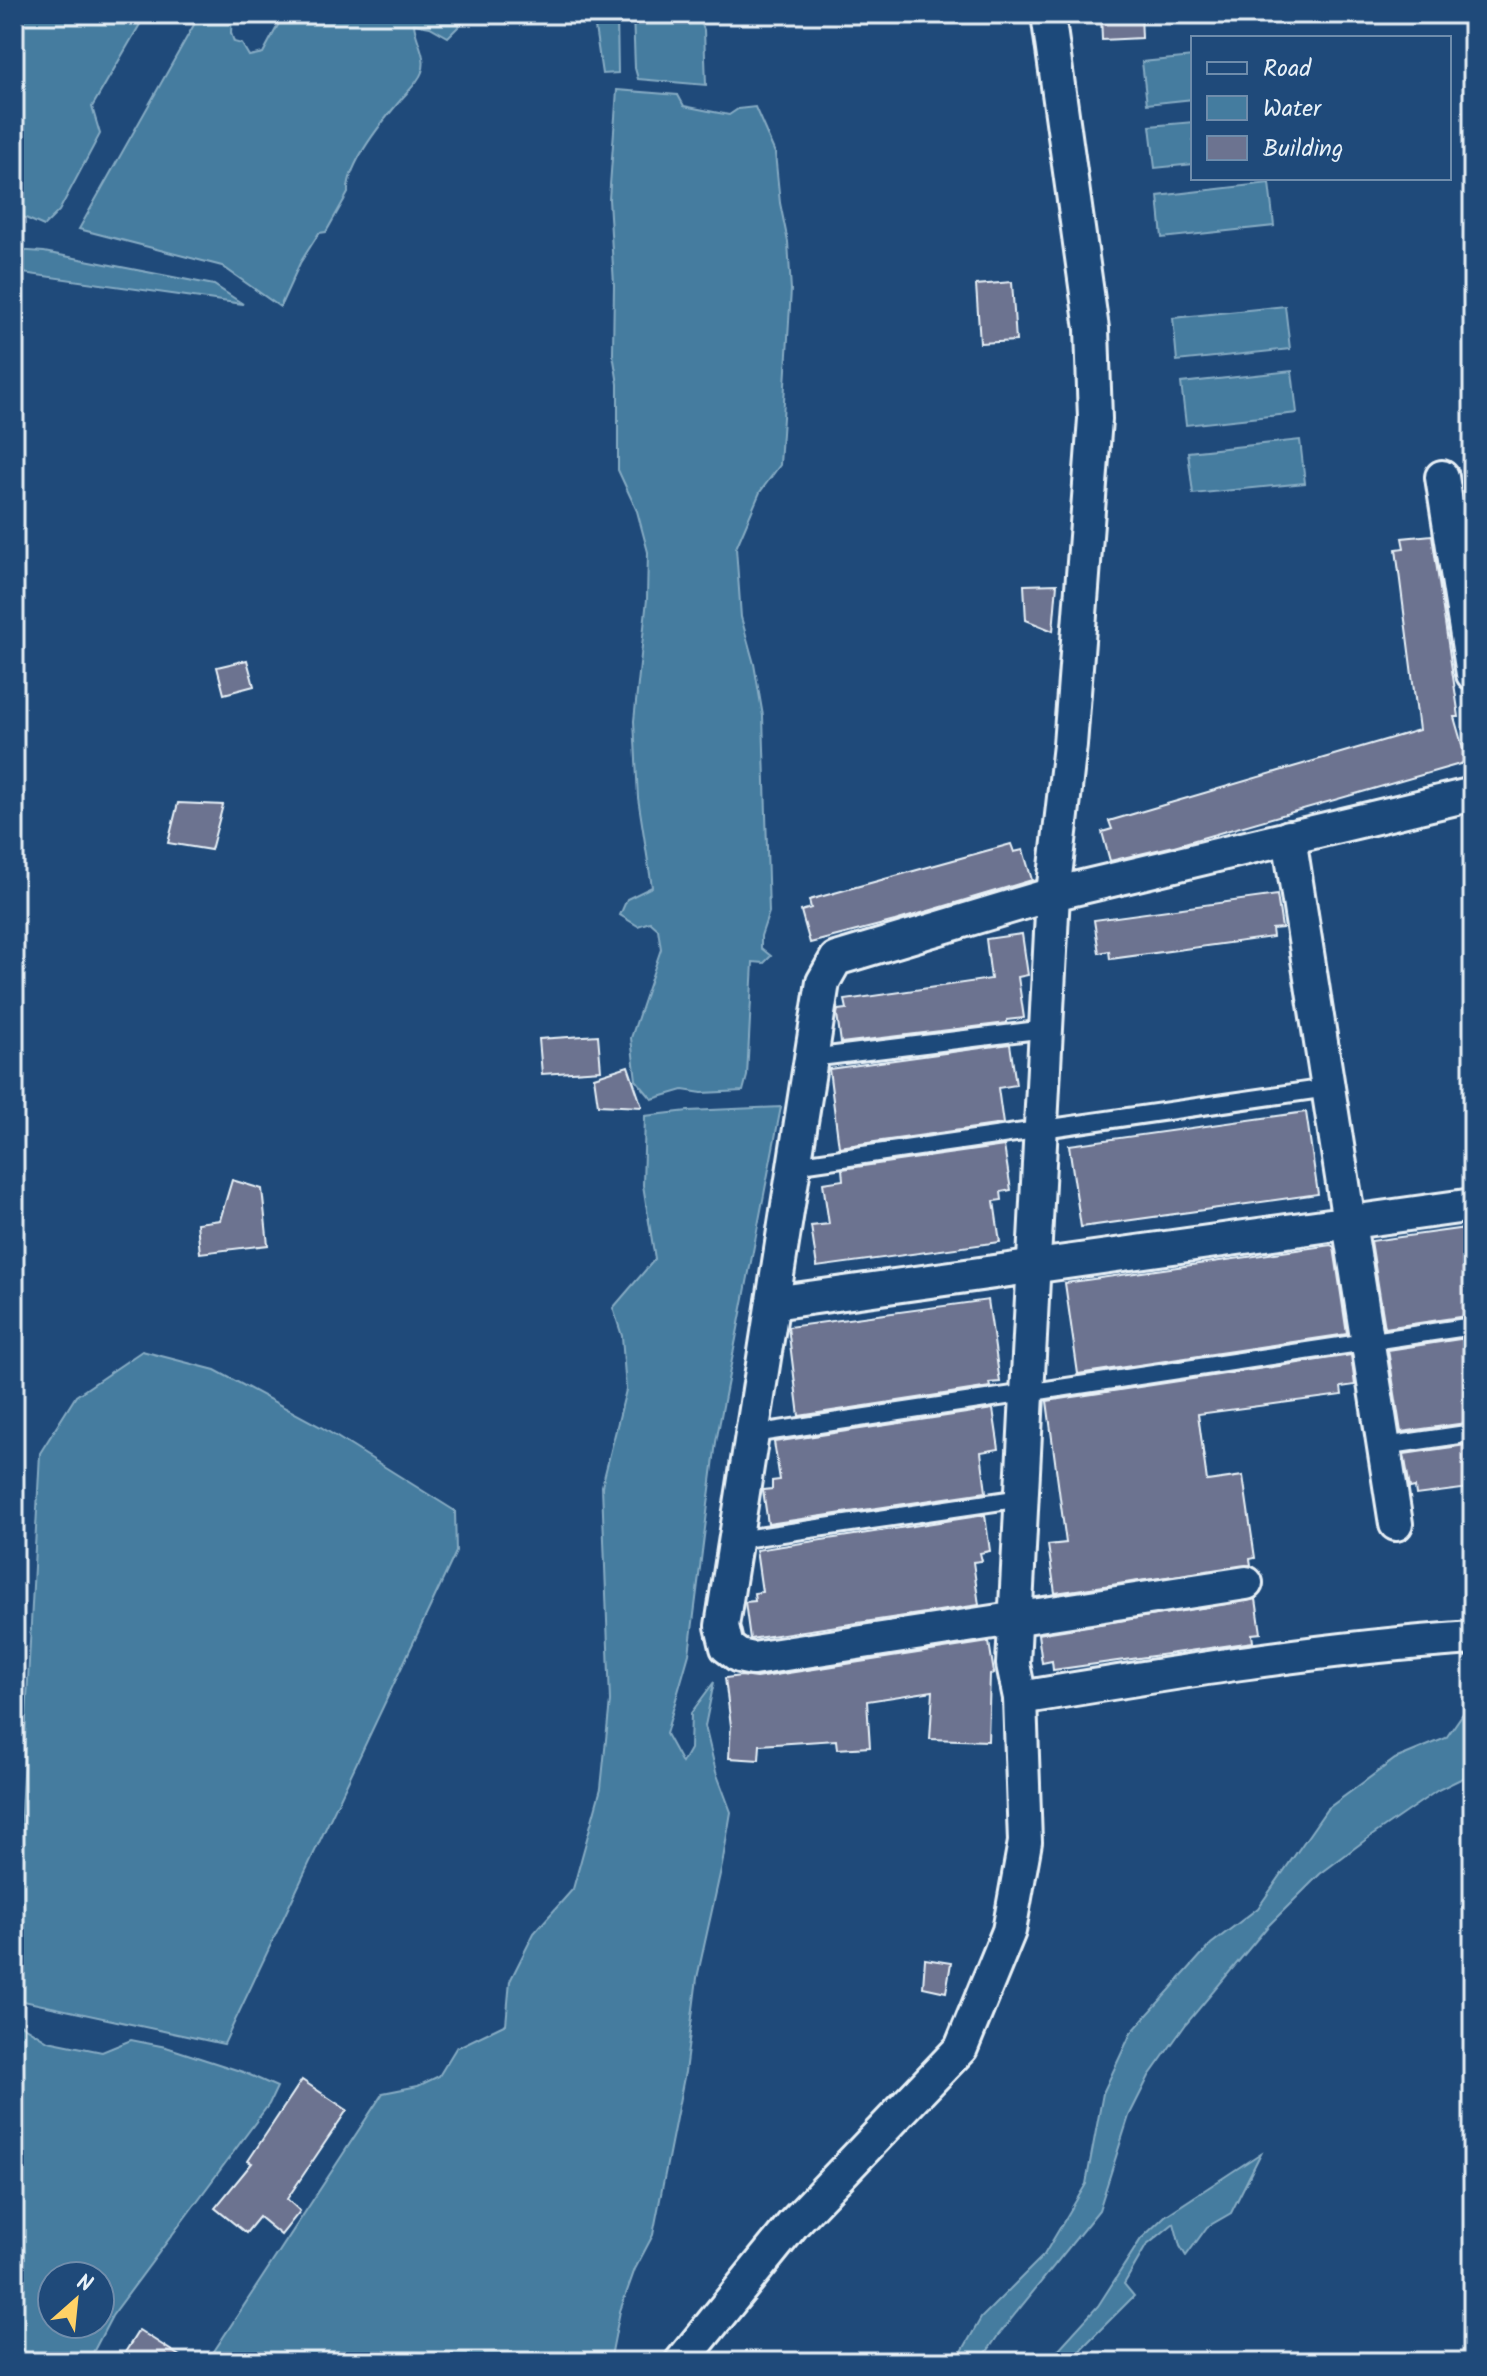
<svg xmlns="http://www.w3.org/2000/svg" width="1487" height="2376" viewBox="0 0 1487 2376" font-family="Kalam,sans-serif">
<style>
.water{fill:#447c9f;stroke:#86abc3;stroke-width:2;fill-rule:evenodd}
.building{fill:#6c7390;stroke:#e8f1f8;stroke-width:2}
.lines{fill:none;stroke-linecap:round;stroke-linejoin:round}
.service-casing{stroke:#e8f1f8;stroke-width:22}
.minor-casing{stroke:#e8f1f8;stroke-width:38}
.service{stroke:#1f4a7a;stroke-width:16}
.minor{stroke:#1f4a7a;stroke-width:32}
</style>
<rect width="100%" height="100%" fill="#1f4a7a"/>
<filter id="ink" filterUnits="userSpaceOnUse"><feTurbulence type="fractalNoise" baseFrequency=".0125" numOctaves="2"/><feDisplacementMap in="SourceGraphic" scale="16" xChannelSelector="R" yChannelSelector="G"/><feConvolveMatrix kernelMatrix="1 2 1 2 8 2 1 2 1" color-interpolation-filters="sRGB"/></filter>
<g filter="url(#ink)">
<g class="water">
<polygon points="14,14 146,14 92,107 100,134 59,211 44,226 14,213"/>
<path d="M 200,14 L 232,14 L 231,33 L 234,42 L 242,44 L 249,56 L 263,53 L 284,14 L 465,14 L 465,20 L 448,37 L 430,27 L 414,24 C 415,39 428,57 422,72 C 418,83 406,93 399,102 C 382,122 346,166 348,193 L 326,232 L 319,233 L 300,263 L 280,307 L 222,266 L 79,229 Z"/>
<polygon points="593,14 617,14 618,73 602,74"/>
<polygon points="633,14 698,14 704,30 706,85 638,79 635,68"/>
<polygon points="1193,57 1193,99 1147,104 1142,62"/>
<polygon points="617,90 678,95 684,106 729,115 738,109 755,107 775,153 780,203 788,242 791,290 780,465 760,492 736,548 741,617 754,664 763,716 769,912 761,936 761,948 771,956 764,963 753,962 747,1076 743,1091 702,1093 683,1090 652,1099 636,1080 631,1038 661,949 658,929 650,922 638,926 620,915 627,899 652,887 638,798 634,721 647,599 648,552 637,511 618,470 618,384 613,354 614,285 609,199"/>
<polygon points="1193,122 1193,164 1155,168 1150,126"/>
<polygon points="1269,183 1274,226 1162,238 1158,196"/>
<polygon points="14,250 44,252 214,285 243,304 23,273 16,290"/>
<polygon points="1285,306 1290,349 1177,361 1173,318"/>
<polygon points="1292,371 1297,413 1186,425 1181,383"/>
<polygon points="1300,440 1305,483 1193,494 1188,452"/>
<polygon points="781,1107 716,1442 689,1654 666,1734 682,1763 690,1749 691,1713 714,1682 705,1726 716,1772 731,1812 722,1865 697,1978 685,2072 653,2235 635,2269 620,2311 610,2362 207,2362 383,2093 418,2086 439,2076 456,2048 506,2024 510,1981 534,1933 573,1889 601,1788 610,1701 602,1486 626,1390 622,1336 613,1308 655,1259 643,1185 645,1116 688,1111"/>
<polygon points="142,1351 215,1370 321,1427 455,1511 456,1552 224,2044 14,1999 14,1945 40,1453 76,1396"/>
<polygon points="1473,1699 1473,1773 1438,1790 1364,1841 1320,1874 1268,1926 1186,2024 1149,2076 1129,2116 1099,2210 999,2334 980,2362 956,2362 981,2318 1044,2255 1086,2184 1103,2093 1131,2033 1211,1944 1258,1908 1327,1809 1395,1759 1446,1738"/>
<path d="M 17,2022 L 48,2041 L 102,2052 L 131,2040 L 166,2047 L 243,2072 L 277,2087 L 269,2104 L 112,2316 L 88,2362 L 14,2362 L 14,2086 L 18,2076 ZM 52,2276 L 100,2276 L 100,2324 L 52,2324 Z"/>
<polygon points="1261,2153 1231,2213 1207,2227 1186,2256 1180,2246 1174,2223 1146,2246 1124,2284 1134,2296 1083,2347 1072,2362 1047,2362 1098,2306 1141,2239 1165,2216"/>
</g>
<g class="building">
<polygon points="1101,14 1141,14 1142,38 1102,40"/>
<polygon points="1012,282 1016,341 980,343 976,285"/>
<polygon points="1432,535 1459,717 1454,717 1467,762 1174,846 1110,861 1102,832 1112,829 1109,821 1419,730 1396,549 1404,548 1402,538"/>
<polygon points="1057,584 1053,631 1026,620 1024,585"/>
<polygon points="247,660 254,686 224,694 217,667"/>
<polygon points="178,803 223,805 211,850 168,843"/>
<polygon points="1011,844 1014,852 1023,850 1032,880 895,921 810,943 801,911 811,908 809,900"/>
<polygon points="1277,895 1282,928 1272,929 1273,937 1110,959 1109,951 1099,953 1094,920"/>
<polygon points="1022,934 1028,975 1018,977 1024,1018 1007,1020 1007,1023 841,1043 837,1014 838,1010 847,1009 845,1000 991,979 986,939"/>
<polygon points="598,1035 601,1070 542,1074 539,1039"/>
<polygon points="1010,1044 1016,1085 998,1088 1003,1124 839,1147 829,1069"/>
<polygon points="628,1066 642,1107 598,1105 594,1077"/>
<polygon points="1306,1112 1318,1194 1081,1227 1069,1145"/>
<polygon points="1004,1146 1011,1190 1001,1192 1002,1200 994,1201 1000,1242 817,1267 811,1226 829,1224 823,1183 843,1180 842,1169"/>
<polygon points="232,1180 262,1189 268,1245 200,1253 197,1223 220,1220"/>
<polygon points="1473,1227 1473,1315 1385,1328 1371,1241"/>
<polygon points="1331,1245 1334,1247 1347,1334 1078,1374 1065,1283"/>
<polygon points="988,1300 1000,1382 989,1383 990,1387 799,1416 788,1327"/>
<polygon points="1473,1337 1473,1422 1401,1432 1388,1350"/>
<polygon points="1351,1355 1355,1385 1341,1387 1342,1395 1198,1414 1207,1481 1243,1476 1255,1558 1250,1559 1251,1565 1055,1593 1048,1545 1066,1543 1047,1401"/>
<polygon points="993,1409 999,1449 981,1452 986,1492 768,1524 763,1490 772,1489 772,1481 780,1480 774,1442"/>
<polygon points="1473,1444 1473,1479 1468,1480 1470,1488 1416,1495 1415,1487 1410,1488 1404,1454"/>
<polygon points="985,1515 990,1551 980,1553 982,1561 973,1562 979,1605 750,1639 745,1602 755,1601 754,1593 762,1592 756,1550"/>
<polygon points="1256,1599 1261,1633 1252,1634 1253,1642 1053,1670 1052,1661 1042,1663 1038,1634"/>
<polygon points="989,1642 994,1673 990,1674 988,1741 930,1739 933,1691 867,1701 870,1747 837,1749 836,1740 760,1745 759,1760 729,1758 731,1726 725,1678 741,1676 756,1678"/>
<polygon points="925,1959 951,1963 946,1992 923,1987"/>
<polygon points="302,2080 347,2110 287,2199 300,2211 281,2235 259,2217 246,2233 215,2208 252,2163 248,2161"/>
<polygon points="139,2330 189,2362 119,2362"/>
</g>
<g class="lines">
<defs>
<g id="service">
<polyline points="811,1058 1046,1029"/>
<polyline points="794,1165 1328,1088"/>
<polyline points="752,1434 1473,1326"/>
<polyline points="1384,1446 1473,1433"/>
<polyline points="736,1540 1022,1498"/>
</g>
<g id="minor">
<polyline points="1442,477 1473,674"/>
<polyline points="1289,837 1396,1524"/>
<polyline points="773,1303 1473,1205"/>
<polyline points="1246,1583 753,1659 739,1656 727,1647 722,1626 823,982 836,959 1053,894 1473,794"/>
<path d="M 1020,1698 C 1171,1673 1321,1648 1473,1638"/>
<polyline points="681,2362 793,2224 961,2048 1009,1931 1025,1842 1020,1698 1013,1664 1053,894 1070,745 1095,419 1092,329 1048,14"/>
</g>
</defs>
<use href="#service" class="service-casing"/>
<use href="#minor" class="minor-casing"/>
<use href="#service" class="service"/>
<use href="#minor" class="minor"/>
</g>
</g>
<rect width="1487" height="2376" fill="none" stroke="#1f4a7a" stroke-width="48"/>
<rect x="24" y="24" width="1439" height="2328" fill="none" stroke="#e8f1f8" stroke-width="3" filter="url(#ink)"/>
<rect x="1191" y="36" width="260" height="144" fill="#1f4a7a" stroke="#6f8dac" stroke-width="2"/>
<rect x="1207" y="62" width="40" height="12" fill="#1f4a7a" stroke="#6f8dac" stroke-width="2"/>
<text x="1263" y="76" font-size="24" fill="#e8f1f8">Road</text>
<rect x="1207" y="96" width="40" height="24" fill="#447c9f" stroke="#6f8dac" stroke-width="2"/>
<text x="1263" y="116" font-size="24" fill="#e8f1f8">Water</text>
<rect x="1207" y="136" width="40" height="24" fill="#6c7390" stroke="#6f8dac" stroke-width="2"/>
<text x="1263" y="156" font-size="24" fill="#e8f1f8">Building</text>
<g transform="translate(76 2300) rotate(27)"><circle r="38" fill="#1f4a7a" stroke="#6f8dac" stroke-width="2"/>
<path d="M0-6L14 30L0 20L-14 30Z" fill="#ffd166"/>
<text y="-12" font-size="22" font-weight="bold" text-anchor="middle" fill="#e8f1f8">N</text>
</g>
</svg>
